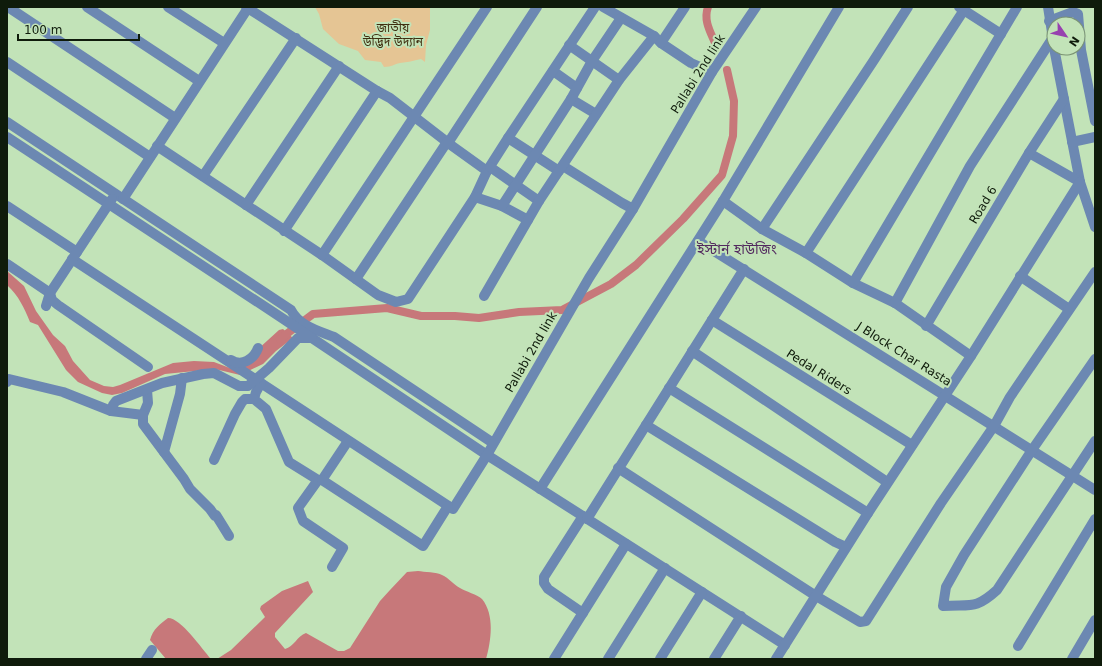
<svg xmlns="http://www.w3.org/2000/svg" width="1102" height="666" viewBox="0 0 1102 666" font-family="'DejaVu Sans','Noto Sans Bengali',sans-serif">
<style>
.green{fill:#e5c594}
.water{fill:#c7787a}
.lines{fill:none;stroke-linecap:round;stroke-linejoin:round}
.canal{stroke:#c7787a;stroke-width:8}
.minor{stroke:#6c88b2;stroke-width:10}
.labels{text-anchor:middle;stroke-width:4;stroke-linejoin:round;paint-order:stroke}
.park-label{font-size:12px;fill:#402e10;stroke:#c2e3b8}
.street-label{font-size:12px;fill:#0f1b0b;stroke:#c2e3b8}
.quarter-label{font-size:14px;fill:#532a5f;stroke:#c2e3b8}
</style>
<rect width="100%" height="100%" fill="#c2e3b8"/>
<path class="green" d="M 315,7 L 430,7 L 430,30 L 426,45 L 425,62 L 421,59 C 413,61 408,62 400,63 C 394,64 392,67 384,67 L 381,62 L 365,60 L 358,51 L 339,44 L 323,29 L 319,14 Z"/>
<g class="water">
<path d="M 7,271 L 24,286 L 36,311 L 53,335 L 65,346 L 73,361 L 90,380 L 104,386 L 113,387 L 120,385 L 173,363 L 194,361 L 214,362 L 235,370 L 279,330 L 283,329 L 293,338 L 276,351 L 263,364 L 240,375 L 215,369 L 165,374 L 122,393 L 112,395 L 102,393 L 78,382 L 66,370 L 38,325 L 30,322 C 24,308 19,296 7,285 Z"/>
<path d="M 418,571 C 424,572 437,572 442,575 C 449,578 453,584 460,588 C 465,591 478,595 482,599 C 495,615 491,641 486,659 L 217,659 L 231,650 L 261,621 L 265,617 L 260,609 L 261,606 L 282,591 L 308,581 L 313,592 L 275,633 L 275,637 L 285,649 C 294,647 297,636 306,633 L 338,651 L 344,651 L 350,648 L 380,601 L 390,590 L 407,572 Z"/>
<path d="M 168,618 C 181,618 202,649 211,659 L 166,659 L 150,640 C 153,629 160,624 168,618 Z"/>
</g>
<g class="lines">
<g class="canal">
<path d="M 708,7 C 703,21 711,33 716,45"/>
<polyline points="280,339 313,314 387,308 421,316 455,316 479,318 519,312 562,310 611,284 636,265 683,219 722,175 733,136 734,101 727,70"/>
</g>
<g class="minor">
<polyline points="8,7 175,118"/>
<polyline points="87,7 199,81"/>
<polyline points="168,7 224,43"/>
<polyline points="246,7 377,91 390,98 447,142"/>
<polyline points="603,7 654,36 661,43 691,63 712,72"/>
<polyline points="959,7 1001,34"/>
<polyline points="1048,7 1054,45"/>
<polyline points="1049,21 1073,12 1078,14 1081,50 1095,121"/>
<polyline points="661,43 685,7"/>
<polyline points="569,45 619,80"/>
<polyline points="1054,48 1080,182 1095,227"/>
<polyline points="7,62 150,157"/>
<polyline points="553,71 577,88"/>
<polyline points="596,114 571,99 592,61 621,18"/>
<path d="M 7,122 L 291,310 C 299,326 319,331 334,337 L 493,443"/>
<polyline points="7,137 285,320 487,455 785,645"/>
<polyline points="508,138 559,171"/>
<polyline points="1072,142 1095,137"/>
<polyline points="448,143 487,171"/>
<polyline points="157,146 322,255 378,295 396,302 408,299 475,197 487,171 508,138 595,7"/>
<polyline points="1029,153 1080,182"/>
<polyline points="563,166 622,203 633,209"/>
<polyline points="490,167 539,201 619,80 654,36"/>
<polyline points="203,176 296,38"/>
<polyline points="475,197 502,206 528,220"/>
<polyline points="123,199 248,8"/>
<polyline points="723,201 762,229 806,253 853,283 895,303 971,356"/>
<polyline points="246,205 339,66"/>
<polyline points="7,206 77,252"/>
<polyline points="502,206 571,99"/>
<polyline points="762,229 874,60 908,7"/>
<polyline points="284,231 377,91"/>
<polyline points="698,241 1095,490"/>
<polyline points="806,253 964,10"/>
<polyline points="322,255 487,7"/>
<polyline points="72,259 453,509 487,455 589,278 633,209 712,72 756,7"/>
<polyline points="7,264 50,293 52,300 58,305 148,367"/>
<polyline points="1020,276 1069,309"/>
<polyline points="356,279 447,142 448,143 537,7"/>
<polyline points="853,283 1017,7"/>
<polyline points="484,296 539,201"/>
<polyline points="895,303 970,166 1052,39"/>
<polyline points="46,306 50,293 112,199"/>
<polyline points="712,320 912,445"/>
<polyline points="926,326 1029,153 1064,99"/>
<polyline points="692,351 887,482"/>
<path d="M 1095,359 L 1032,450 L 964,555 L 946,587 L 943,606 C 971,604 975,610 997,590 L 1095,441"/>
<path d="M 231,360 C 242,367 254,359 258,348"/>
<polyline points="7,382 9,379 63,392 111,411 143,415 148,403 147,390"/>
<polyline points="261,383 256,392 254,399 266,409 289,462 318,480 298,508 303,521 343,548 332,567"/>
<polyline points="669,388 868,513"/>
<polyline points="111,411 113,405 116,401 162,383 203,374 214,373 239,386 248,386 269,368 298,338 312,338"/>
<polyline points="143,415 143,424 184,479 190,489 210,509 215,516 216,515 229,536"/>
<polyline points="646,425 835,542 846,547"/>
<polyline points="164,452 180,394 182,378"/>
<polyline points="214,460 235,414 242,402 245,399 254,399"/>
<polyline points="618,468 816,596 860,622 866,621 941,503 994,426 1010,397 1095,272"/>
<polyline points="318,480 322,480 348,441"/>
<polyline points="322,480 423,546 448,506"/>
<polyline points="540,489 723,201 839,7"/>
<polyline points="583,516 544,577 544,583 548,589 583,613"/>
<polyline points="587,519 744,269"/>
<polyline points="1018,646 1095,519"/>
<polyline points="146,659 152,650"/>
<polyline points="554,659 626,544"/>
<polyline points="608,659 665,568"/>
<polyline points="660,659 702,592"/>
<polyline points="714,659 741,616"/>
<polyline points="776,659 868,513 971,356 1080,182"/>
<polyline points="1072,659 1095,620"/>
</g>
</g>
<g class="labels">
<g class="park-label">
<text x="393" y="32">জাতীয়<tspan x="393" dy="14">উদ্ভিদ উদ্যান</tspan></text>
</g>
<g class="street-label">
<text transform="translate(698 74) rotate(-58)" y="4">Pallabi 2nd link</text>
<text transform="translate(983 205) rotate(-59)" y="4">Road 6</text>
<text transform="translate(531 352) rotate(-60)" y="4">Pallabi 2nd link</text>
<text transform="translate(904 354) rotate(32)" y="4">J Block Char Rasta</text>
<text transform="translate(819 372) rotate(32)" y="4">Pedal Riders</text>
</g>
<g class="quarter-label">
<text x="737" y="254">ইস্টার্ন হাউজিং</text>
</g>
</g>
<rect width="1102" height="666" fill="none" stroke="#0f1b0b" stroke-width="16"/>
<g transform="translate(1066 36) rotate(124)"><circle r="19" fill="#c2e3b8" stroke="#7a9373"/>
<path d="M0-3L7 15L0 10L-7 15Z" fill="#9741af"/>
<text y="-6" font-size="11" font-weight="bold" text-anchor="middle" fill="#0f1b0b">N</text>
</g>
<path d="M18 34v6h121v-6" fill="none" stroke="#0f1b0b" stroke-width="2"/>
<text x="24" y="34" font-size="12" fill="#0f1b0b" stroke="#c2e3b8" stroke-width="3" paint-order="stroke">100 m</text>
</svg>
